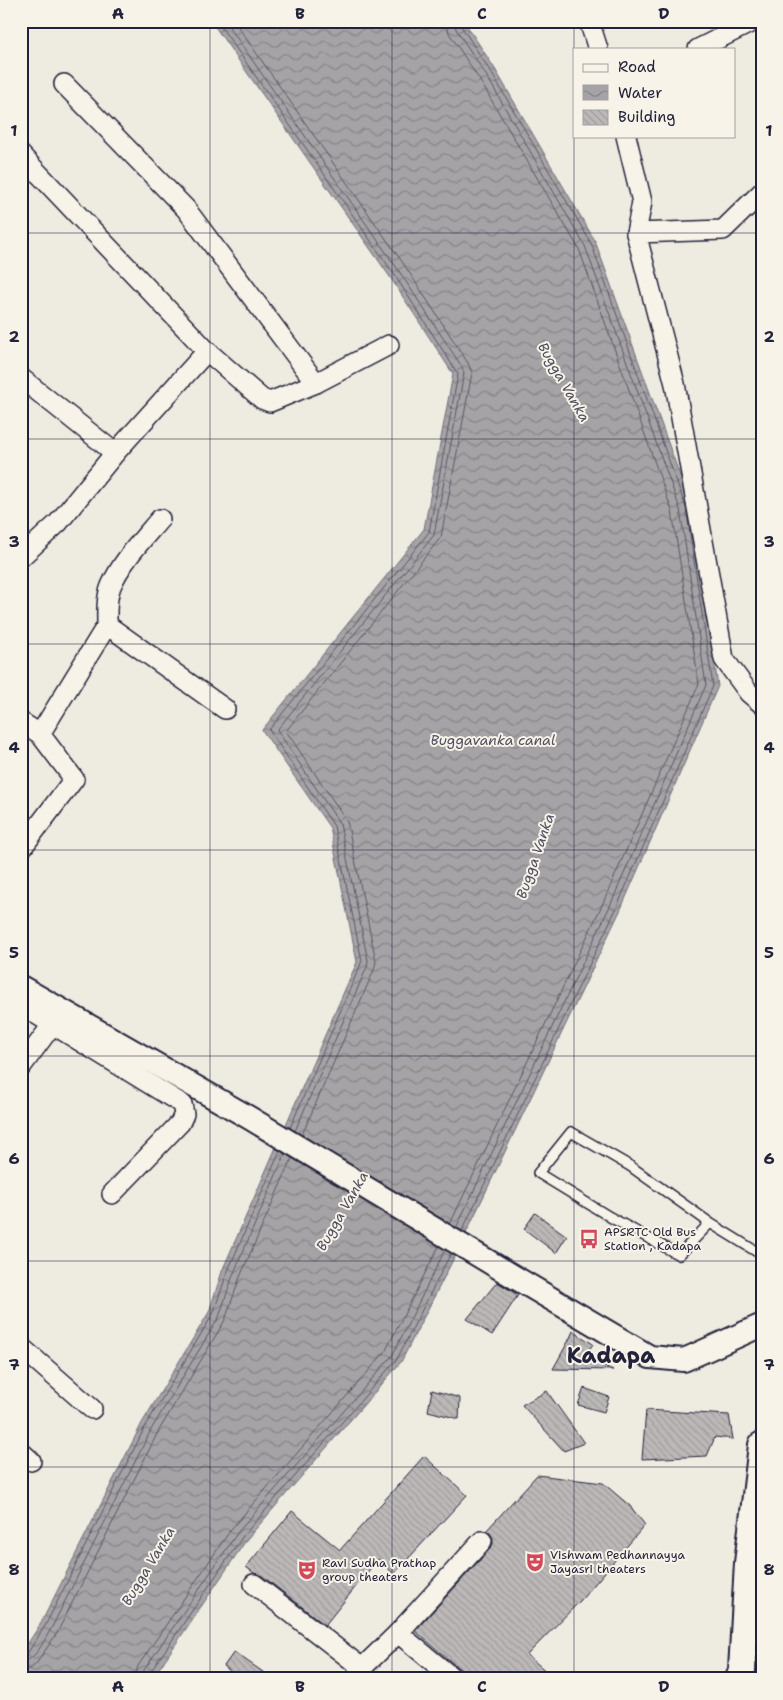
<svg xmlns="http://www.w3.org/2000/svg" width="783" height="1700" viewBox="0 0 783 1700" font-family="'Shantell Sans',sans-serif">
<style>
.water{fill:url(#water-waves);stroke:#716f7b}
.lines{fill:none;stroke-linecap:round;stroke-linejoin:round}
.shore{stroke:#575666;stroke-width:1}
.building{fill:url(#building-back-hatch);stroke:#22223b}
.service-casing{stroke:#22223b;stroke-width:12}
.minor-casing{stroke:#22223b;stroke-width:22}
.tertiary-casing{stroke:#22223b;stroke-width:26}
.secondary-casing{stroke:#22223b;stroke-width:30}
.service{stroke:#f7f3e8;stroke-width:9}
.minor{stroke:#f7f3e8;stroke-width:19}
.tertiary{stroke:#f7f3e8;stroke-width:22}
.secondary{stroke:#f7f3e8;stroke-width:26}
.grid{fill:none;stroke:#22223b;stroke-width:1;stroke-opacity:0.55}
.labels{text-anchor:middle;stroke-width:4;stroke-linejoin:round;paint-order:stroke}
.poi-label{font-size:12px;fill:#22223b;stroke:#f7f3e8;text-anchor:start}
.water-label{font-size:14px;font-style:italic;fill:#504f60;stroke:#f7f3e8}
.town-label{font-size:22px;font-weight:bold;fill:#22223b;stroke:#f7f3e8}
.neatline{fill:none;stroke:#22223b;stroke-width:2}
.grid-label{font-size:16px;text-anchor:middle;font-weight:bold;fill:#22223b}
</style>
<defs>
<pattern id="water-waves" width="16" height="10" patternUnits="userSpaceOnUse" patternTransform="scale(1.25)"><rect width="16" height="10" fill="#a6a3a6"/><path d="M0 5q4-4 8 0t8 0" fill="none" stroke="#878488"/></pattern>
<pattern id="building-back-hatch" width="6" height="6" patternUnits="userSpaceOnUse" patternTransform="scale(1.25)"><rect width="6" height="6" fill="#bbb8b7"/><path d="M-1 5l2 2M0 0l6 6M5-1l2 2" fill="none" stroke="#a09e9e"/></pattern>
</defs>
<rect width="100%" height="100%" fill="#eeebe1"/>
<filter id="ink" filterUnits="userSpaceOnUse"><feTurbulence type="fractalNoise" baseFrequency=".02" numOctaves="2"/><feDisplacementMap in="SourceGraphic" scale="10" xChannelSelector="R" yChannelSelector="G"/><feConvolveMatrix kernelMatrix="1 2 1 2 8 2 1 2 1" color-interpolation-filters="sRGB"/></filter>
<g filter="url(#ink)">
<polygon class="water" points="211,21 464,21 495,69 595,241 691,506 718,686 620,911 458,1250 401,1362 247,1539 152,1679 21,1679 21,1654 41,1623 142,1423 209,1312 222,1271 357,962 330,828 262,730 424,529 453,374 390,277"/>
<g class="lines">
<g class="shore">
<polyline points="217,21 394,274 458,374 429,532 269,730 334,826 362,961 290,1128"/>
<polyline points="225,21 399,271 462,367 464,373 434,535 277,730 340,824 368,961 367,967 295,1131"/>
<polyline points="234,21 405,266 468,363 472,373 441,537 286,731 347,821 376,961 374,970 302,1135"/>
<polyline points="446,21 449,33 479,79 579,249 672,511 699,684 603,903 450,1224"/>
<polyline points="454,21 456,29 486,75 585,246 680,509 706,685 610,906 456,1228"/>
<polyline points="460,21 461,26 491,72 591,243 686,508 713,686 616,909 462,1231"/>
<polyline points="21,1656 27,1654 45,1626 146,1425 213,1314 227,1273 280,1151"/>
<path d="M 21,1662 C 36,1661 44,1640 51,1629 L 152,1428 L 219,1317 L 233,1275 L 285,1154"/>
<polyline points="21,1670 30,1669 36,1664 57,1633 158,1432 225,1320 240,1277 292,1158"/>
<polyline points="134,1679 138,1666 232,1528 385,1352 439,1246"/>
<polyline points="142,1679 144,1670 238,1532 392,1356 445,1250"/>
<polyline points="148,1679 149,1674 243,1536 397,1359 451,1253"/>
</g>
</g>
<g class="building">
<polygon points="535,1213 567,1236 556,1253 524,1229"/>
<polygon points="497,1282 518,1295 492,1335 467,1319"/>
<polygon points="573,1331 593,1344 584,1357 613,1370 553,1369 569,1340"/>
<polygon points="584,1388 609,1397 604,1412 578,1405"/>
<polygon points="432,1390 460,1398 459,1419 428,1411"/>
<polygon points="547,1391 551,1397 584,1443 564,1451 522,1405"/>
<polygon points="646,1410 729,1415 733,1439 715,1437 707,1456 642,1459"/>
<polygon points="424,1456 467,1495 394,1574 378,1559 325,1625 261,1575 254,1573 246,1567 292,1511 340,1550"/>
<polygon points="537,1475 603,1483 630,1506 645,1525 581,1600 527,1655 555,1679 465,1679 461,1670 415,1631 490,1549 493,1544 493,1538 490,1533 486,1531"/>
<polygon points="234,1652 273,1679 239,1679 224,1666"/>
</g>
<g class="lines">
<defs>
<polyline id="service" points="710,1223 679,1255 610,1217 538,1173 571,1132 630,1166 710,1223 762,1255"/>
<g id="minor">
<polyline points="589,21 598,49"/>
<polyline points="698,49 754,21"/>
<polyline points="64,84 186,209 316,383"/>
<polyline points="626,136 642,202 636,233"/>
<polyline points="21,155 207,351"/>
<polyline points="762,192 723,230 636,233 675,384 724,659 749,693 762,704"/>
<polyline points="21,378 115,453 207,351 262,399 270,402 316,383 389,345"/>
<path d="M 160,519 C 143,539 121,562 111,586 C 106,598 107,612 107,625 L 225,709"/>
<polyline points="21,557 58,523 115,453"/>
<polyline points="21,722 40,734 74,779 21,849"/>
<polyline points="40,734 107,625"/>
<polyline points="21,1005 182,1104 184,1114 180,1123 112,1194"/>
<polyline points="21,1067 52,1025"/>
<polyline points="21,1347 92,1409"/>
<polyline points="21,1452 31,1461"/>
<polyline points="254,1584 362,1668 398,1633 454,1679"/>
<polyline points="398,1633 482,1541"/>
</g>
<polyline id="tertiary" points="21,987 248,1117 516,1278 650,1357 684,1360 762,1325"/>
<polyline id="secondary" points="739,1679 742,1670 748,1563 762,1445"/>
</defs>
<use href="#service" class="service-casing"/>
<use href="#minor" class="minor-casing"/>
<use href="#tertiary" class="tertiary-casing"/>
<use href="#secondary" class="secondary-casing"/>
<use href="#service" class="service"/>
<use href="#minor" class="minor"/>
<use href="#tertiary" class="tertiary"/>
<use href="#secondary" class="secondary"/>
</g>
</g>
<path class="grid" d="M 210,21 L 210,1679M 392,21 L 392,1679M 574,21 L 574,1679M 21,233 L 762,233M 21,439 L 762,439M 21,644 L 762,644M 21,850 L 762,850M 21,1056 L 762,1056M 21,1261 L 762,1261M 21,1467 L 762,1467"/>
<defs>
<symbol id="bus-bare" viewBox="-9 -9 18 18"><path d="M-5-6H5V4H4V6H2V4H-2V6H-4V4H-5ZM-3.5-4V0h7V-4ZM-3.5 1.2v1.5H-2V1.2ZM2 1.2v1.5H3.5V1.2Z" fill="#d1495b" stroke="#f7f3e8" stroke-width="2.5" paint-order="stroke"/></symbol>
<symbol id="theatre-bare" viewBox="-9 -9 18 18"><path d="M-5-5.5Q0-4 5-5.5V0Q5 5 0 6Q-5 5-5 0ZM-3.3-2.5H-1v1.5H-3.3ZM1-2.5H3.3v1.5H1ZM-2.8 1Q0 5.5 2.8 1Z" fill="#d1495b" stroke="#f7f3e8" stroke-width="2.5" paint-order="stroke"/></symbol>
</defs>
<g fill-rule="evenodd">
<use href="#bus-bare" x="575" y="1225" width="28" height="28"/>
<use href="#theatre-bare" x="521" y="1548" width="28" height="28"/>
<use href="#theatre-bare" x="293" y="1556" width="28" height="28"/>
</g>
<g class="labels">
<g class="poi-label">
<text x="604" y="1236">APSRTC Old Bus<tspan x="604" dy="14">Station , Kadapa</tspan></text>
<text x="550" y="1559">Vishwam Pedhannayya<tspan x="550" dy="14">Jayasri theaters</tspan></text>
<text x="322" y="1567">Ravi Sudha Prathap<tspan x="322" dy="14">group theaters</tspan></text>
</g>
<g class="water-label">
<text transform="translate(564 382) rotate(60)" y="5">Bugga Vanka</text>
<text x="493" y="745">Buggavanka canal</text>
<text transform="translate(535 856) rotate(-71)" y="5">Bugga Vanka</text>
<text transform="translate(342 1211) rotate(-60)" y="5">Bugga Vanka</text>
<text transform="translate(148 1566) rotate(-59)" y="5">Bugga Vanka</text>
</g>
<g class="town-label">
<text x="611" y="1363">Kadapa</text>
</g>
</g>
<rect width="783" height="1700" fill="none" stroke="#f7f3e8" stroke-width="55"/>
<rect x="573" y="48" width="162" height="90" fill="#f7f3e8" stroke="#a29fa3"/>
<rect x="583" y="64" width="25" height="8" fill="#f7f3e8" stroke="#a29fa3"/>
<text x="618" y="72" font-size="15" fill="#22223b">Road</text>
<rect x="583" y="85" width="25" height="15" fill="url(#water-waves)" stroke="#a29fa3"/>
<text x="618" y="98" font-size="15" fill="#22223b">Water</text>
<rect x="583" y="110" width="25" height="15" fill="url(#building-back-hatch)" stroke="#a29fa3"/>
<text x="618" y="122" font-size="15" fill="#22223b">Building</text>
<rect x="28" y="28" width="728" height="1644" class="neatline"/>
<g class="grid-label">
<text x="118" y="19">A</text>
<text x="300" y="19">B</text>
<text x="482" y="19">C</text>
<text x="664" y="19">D</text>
<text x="14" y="136">1</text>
<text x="769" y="136">1</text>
<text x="14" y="342">2</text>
<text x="769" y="342">2</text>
<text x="14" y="547">3</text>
<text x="769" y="547">3</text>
<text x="14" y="753">4</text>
<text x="769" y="753">4</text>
<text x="14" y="958">5</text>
<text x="769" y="958">5</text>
<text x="14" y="1164">6</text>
<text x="769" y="1164">6</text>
<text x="14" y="1370">7</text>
<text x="769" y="1370">7</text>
<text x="14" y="1575">8</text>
<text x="769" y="1575">8</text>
<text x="118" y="1692">A</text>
<text x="300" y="1692">B</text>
<text x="482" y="1692">C</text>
<text x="664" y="1692">D</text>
</g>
</svg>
